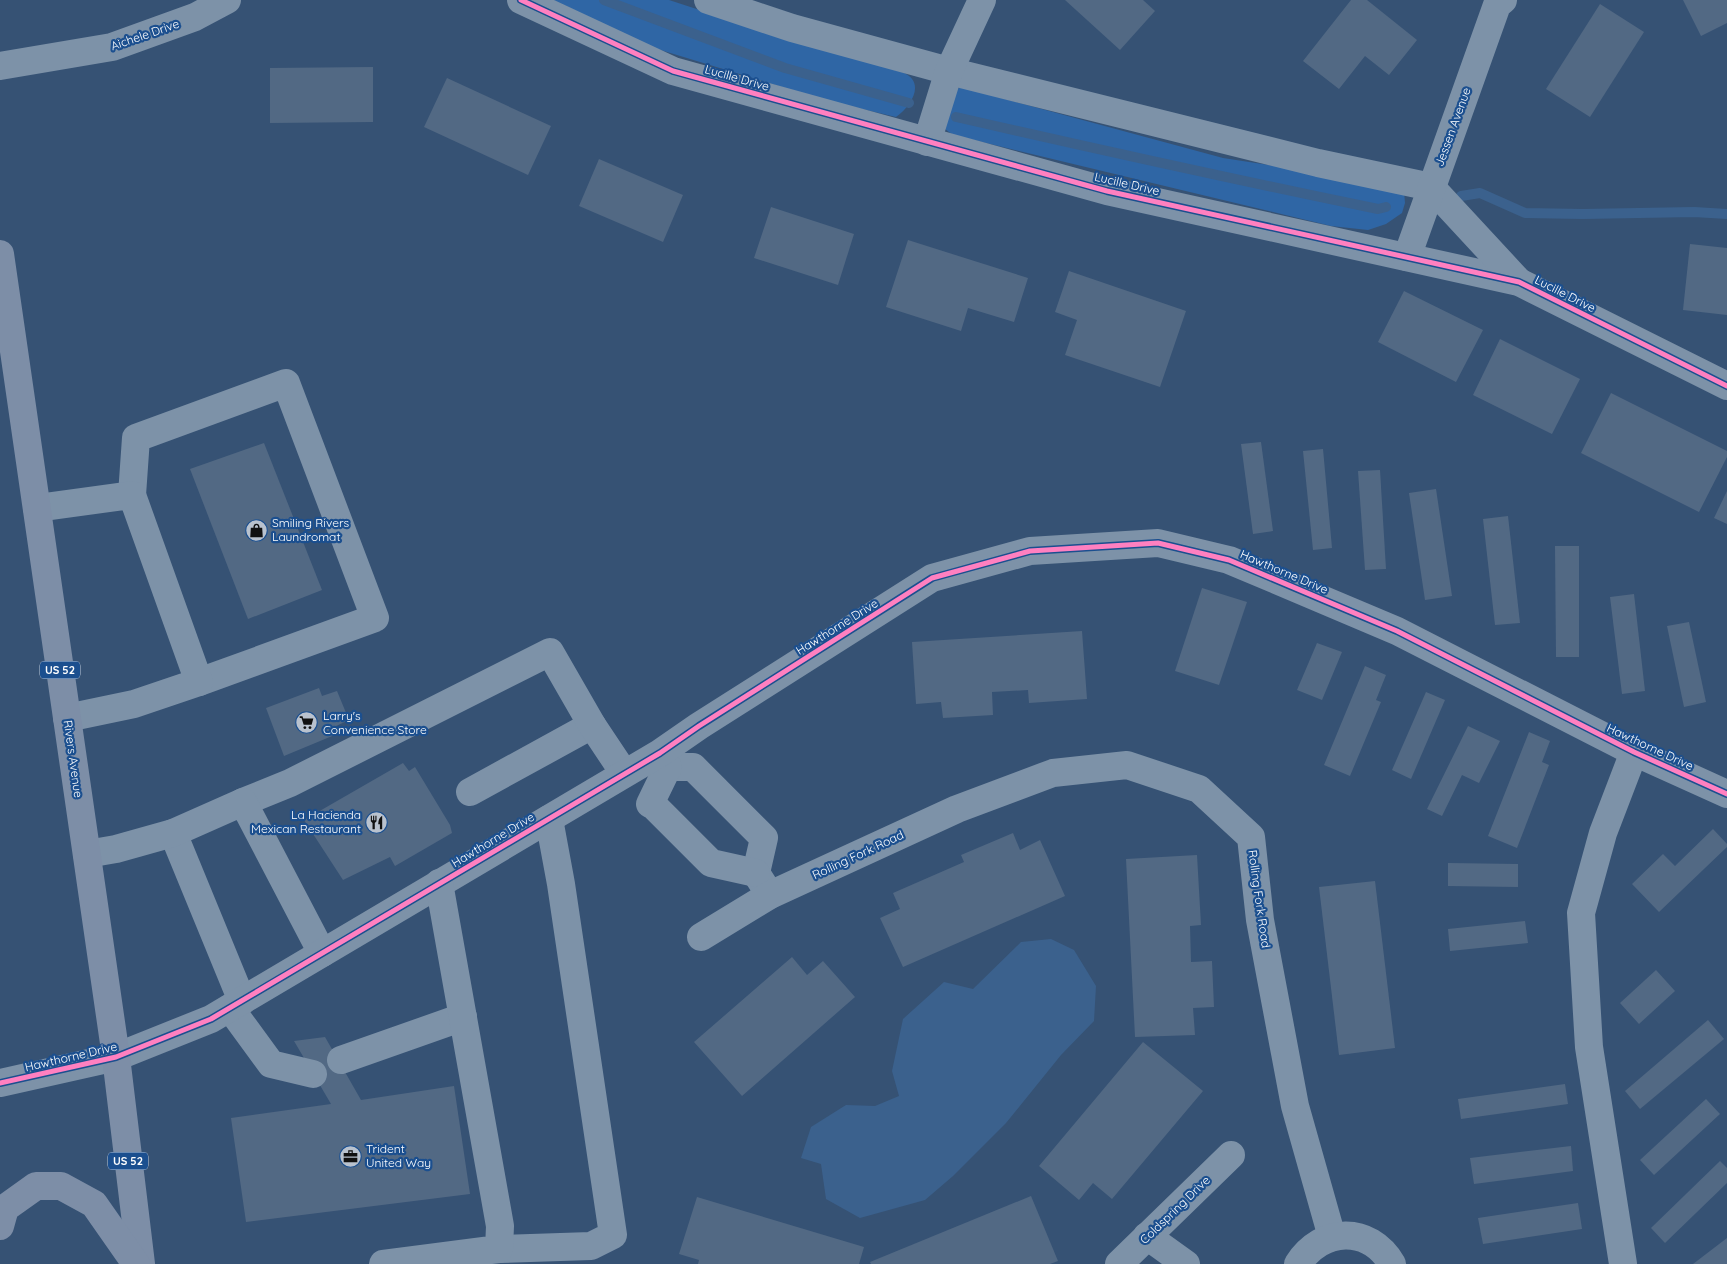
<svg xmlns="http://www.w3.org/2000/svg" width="1727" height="1264" viewBox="0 0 1727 1264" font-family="Quicksand,sans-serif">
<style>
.green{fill:#2f66a5}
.water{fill:#3b618d}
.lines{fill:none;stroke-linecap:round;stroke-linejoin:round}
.stream{stroke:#3b618d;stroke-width:10}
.building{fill:#526984}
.minor{stroke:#7d92a8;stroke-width:28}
.major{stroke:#7d8ea7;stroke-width:28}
.cycleway-casing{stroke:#1b4f8f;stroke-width:8}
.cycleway{stroke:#ff80c0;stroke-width:5}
.labels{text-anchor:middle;stroke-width:4.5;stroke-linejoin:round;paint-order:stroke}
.shield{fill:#1b4f8f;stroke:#bbcadd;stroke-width:1}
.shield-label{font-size:11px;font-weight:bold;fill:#fff}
.street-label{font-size:12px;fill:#fff;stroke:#1b4f8f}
.poi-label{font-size:12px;fill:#fff;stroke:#1b4f8f;text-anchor:start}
</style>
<rect width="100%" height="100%" fill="#365274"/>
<g class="green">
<path d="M 553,0 L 669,0 L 792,40 L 902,72 C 927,82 911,106 896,117 L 828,101 L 654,48 Z"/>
<polygon points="961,87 1223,158 1320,173 1404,191 1405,203 1402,213 1386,224 1368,230 1331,226 953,135 945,129 949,93"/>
</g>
<polygon class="water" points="1051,939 1074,950 1096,986 1094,1021 1061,1055 1006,1123 953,1176 925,1200 860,1218 826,1199 821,1164 801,1158 811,1127 846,1105 875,1106 899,1096 892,1071 903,1019 944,982 973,989 1021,942"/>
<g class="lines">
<g class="stream">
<polyline points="604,0 785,68 909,103"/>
<path d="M 956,117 C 1096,149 1237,180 1378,209 L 1386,207"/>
<polyline points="1461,196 1480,193 1525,213 1583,214 1694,212 1727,214"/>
</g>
</g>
<g class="building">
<polygon points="1065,0 1143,0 1155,11 1120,50"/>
<polygon points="1351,0 1367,0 1417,40 1389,75 1365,56 1339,89 1303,61"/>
<polygon points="1683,0 1727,0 1727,23 1701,36"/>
<polygon points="1600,4 1644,32 1590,117 1546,89"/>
<polygon points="373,67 373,122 270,123 270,68"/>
<polygon points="447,78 551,126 528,175 424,127"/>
<polygon points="599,159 683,195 663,242 579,206"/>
<polygon points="771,207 854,234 838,285 754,258"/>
<polygon points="908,240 1028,278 1014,322 968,308 961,331 886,307"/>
<polygon points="1690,244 1727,248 1727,315 1683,310"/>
<polygon points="1069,271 1186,311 1160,387 1065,355 1077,320 1055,312"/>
<polygon points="1404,291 1483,330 1456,382 1378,342"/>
<polygon points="1500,339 1580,379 1552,434 1473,395"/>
<polygon points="1611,393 1727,451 1727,457 1699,512 1581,453"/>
<polygon points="1261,442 1273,531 1253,534 1241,444"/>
<polygon points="264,443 322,590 248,619 190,469"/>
<polygon points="1323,449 1332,548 1313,550 1303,451"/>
<polygon points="1380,470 1386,569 1365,570 1358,471"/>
<polygon points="1436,489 1452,596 1425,600 1409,493"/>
<polygon points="1727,491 1727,524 1714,518"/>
<polygon points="1508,516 1520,623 1495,625 1483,519"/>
<polygon points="1555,546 1579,546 1579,657 1556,657"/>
<polygon points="1202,588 1247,602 1219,685 1175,671"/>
<polygon points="1634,594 1645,691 1622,694 1610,597"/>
<polygon points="1689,622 1706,702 1684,707 1667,626"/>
<polygon points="1082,631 1087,699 1029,703 1028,690 992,692 993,715 943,718 941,702 916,704 912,642"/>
<polygon points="1317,643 1342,652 1322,700 1297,690"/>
<polygon points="1365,666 1386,675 1376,700 1381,702 1350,776 1324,765"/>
<polygon points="319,688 322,696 337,691 349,720 336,726 337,734 284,756 266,708"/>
<polygon points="1426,692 1445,700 1411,779 1392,770"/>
<polygon points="1468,726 1500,741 1479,783 1462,775 1442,816 1427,809"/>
<polygon points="1529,732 1550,741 1542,762 1549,765 1517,848 1488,836"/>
<polygon points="403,763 409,771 415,767 450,825 452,833 395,866 390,857 343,880 304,820"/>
<polygon points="1713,829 1727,844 1727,847 1659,912 1632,884 1663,854 1675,866"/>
<polygon points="1013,833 1020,850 1040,840 1065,896 903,967 880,918 900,909 893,893 964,862 961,855"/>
<polygon points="1197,855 1201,925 1190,926 1191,962 1212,961 1214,1007 1193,1008 1195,1035 1135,1037 1126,859"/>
<polygon points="1448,863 1518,864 1518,887 1448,886"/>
<polygon points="1375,881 1395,1048 1339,1055 1319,887"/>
<polygon points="1525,921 1528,943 1450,951 1448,929"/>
<polygon points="792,957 807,975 823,961 855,997 742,1096 694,1042"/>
<polygon points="1656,970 1675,991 1639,1024 1620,1003"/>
<polygon points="1708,1020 1724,1039 1640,1109 1625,1091"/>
<polygon points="325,1037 361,1100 454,1086 470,1194 246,1222 231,1118 331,1104 294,1041"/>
<polygon points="1143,1042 1203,1091 1112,1199 1093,1183 1079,1200 1039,1166"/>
<polygon points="1565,1084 1568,1104 1461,1119 1458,1099"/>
<polygon points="1706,1099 1720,1114 1654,1175 1640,1160"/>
<polygon points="1571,1146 1573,1171 1474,1184 1470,1158"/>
<polygon points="1720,1161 1727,1168 1727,1183 1665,1243 1651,1228"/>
<polygon points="1031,1196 1058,1261 1050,1264 871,1264 870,1262"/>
<polygon points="697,1197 864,1247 859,1264 698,1264 699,1260 679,1254"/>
<polygon points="1578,1203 1582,1229 1483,1244 1478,1218"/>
<polygon points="1727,1238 1727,1264 1693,1264"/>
</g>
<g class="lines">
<g class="minor">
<polyline points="521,0 673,71 1107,191 1519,282 1727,386"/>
<polyline points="708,0 792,28 949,71 1318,163 1431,187 1519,282"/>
<polyline points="0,66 112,47 195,17 227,0"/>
<polyline points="927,142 949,71 982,0"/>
<polyline points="1407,257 1497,5 1503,0"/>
<polyline points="132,495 136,438 286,383 375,618 199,682"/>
<polyline points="37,508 132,495 199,682 134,704 67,718"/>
<polyline points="668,767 693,767 764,838 756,873 770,895"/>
<polyline points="668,767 650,804 653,805 711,863 756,873"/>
<polyline points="470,792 592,725"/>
<polyline points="243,802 290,783 550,652 592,725 624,773"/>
<polyline points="173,833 242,1001"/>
<polyline points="87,854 116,849 173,833 243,802 322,953"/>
<polyline points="701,937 770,895 957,809 1053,773 1127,765 1199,789 1251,837 1260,920 1295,1106 1332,1237"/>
<polyline points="230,1008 271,1064 313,1074"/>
<polyline points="341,1060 463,1017"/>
<polyline points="0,1083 116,1057 211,1019 660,753 699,726 932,578 1030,551 1158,543 1229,560 1397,631 1634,752 1727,794"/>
<polyline points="1147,1236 1186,1264"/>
<polyline points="499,1249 591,1246 613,1235 561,884 549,819"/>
<polyline points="383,1264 499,1249 500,1226 439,883"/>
<polyline points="1119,1264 1231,1155"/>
<path d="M 1298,1264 C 1322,1227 1369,1225 1392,1264"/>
<polyline points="1623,1264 1589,1047 1581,913 1603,833 1634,752"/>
</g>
<g class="major">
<polyline points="0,254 116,1057 141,1264"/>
<polyline points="0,1226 5,1208 36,1186 61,1186 94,1204 136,1264"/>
</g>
<defs>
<g id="cycleway">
<polyline points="521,0 673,71 1107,191 1519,282 1727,386"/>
<polyline points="0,1083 116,1057 211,1019 660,753 699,726 932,578 1030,551 1158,543 1229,560 1397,631 1634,752 1727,794"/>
</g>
</defs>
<use href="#cycleway" class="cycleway-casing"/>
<use href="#cycleway" class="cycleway"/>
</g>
<defs>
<symbol id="shop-disc" viewBox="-11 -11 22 22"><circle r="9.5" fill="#b9c2ce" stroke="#1b4f8f"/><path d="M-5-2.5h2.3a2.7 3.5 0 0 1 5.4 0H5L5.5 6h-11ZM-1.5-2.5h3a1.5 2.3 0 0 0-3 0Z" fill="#111"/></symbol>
<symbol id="supermarket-disc" viewBox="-11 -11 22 22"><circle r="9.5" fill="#b9c2ce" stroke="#1b4f8f"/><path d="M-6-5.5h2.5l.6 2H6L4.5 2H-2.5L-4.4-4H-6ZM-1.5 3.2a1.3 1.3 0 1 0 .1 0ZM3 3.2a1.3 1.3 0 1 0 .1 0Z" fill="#111"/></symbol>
<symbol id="restaurant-disc" viewBox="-11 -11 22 22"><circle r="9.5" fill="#b9c2ce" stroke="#1b4f8f"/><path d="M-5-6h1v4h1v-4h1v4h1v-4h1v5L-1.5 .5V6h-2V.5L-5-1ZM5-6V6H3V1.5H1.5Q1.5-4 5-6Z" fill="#111"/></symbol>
<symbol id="office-disc" viewBox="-11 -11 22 22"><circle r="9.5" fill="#b9c2ce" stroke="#1b4f8f"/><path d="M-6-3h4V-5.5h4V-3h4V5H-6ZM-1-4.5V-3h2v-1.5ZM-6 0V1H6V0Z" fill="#111"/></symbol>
</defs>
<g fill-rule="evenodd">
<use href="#shop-disc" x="244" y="518" width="25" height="25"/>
<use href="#supermarket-disc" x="294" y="710" width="25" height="25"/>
<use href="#restaurant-disc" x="364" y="810" width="25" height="25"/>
<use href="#office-disc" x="338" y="1144" width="25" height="25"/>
</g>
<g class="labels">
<g class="shield">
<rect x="40" y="661.5" width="40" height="17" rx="4"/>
<rect x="108" y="1152.5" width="40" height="17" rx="4"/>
</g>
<g class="shield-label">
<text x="60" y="674">US 52</text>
<text x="128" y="1165">US 52</text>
</g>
<g class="street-label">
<text transform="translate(145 35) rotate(-19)" y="4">Aichele Drive</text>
<text transform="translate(737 78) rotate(16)" y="4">Lucille Drive</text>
<text transform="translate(1453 127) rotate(-70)" y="4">Jessen Avenue</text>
<text transform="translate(1127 184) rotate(13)" y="4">Lucille Drive</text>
<text transform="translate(1565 294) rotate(27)" y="4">Lucille Drive</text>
<text transform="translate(1284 572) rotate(23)" y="4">Hawthorne Drive</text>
<text transform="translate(837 627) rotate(-32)" y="4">Hawthorne Drive</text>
<text transform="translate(1650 747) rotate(25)" y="4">Hawthorne Drive</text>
<text transform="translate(73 759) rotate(82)" y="4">Rivers Avenue</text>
<text transform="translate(493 840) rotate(-31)" y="4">Hawthorne Drive</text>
<text transform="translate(858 855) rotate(-25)" y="4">Rolling Fork Road</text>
<text transform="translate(1259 899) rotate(82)" y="4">Rolling Fork Road</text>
<text transform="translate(71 1057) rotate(-13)" y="4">Hawthorne Drive</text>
<text transform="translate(1175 1210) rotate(-44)" y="4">Coldspring Drive</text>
</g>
<g class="poi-label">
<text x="272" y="527">Smiling Rivers<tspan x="272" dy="14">Laundromat</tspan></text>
<text x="323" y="720">Larry's<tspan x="323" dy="14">Convenience Store</tspan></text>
<text x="361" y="819" text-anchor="end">La Hacienda<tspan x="361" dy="14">Mexican Restaurant</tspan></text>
<text x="366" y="1153">Trident<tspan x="366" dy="14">United Way</tspan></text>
</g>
</g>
</svg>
